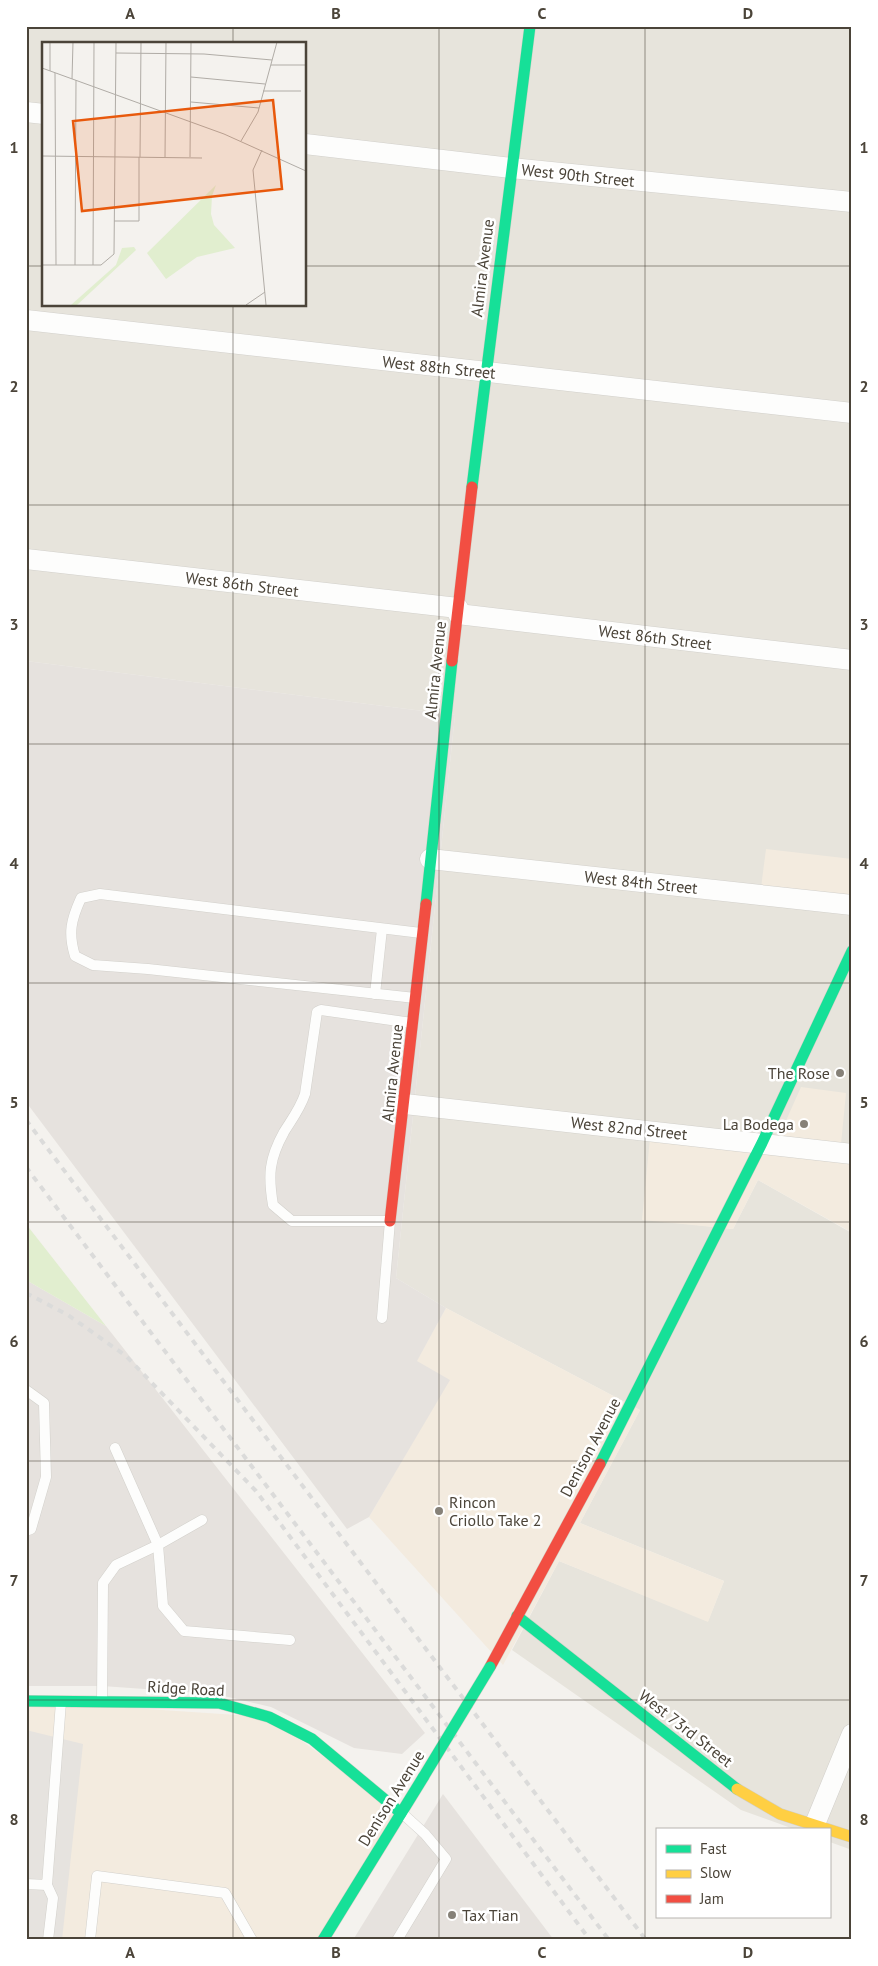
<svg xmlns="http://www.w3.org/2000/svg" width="878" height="1966" viewBox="0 0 878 1966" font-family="'PT Sans',sans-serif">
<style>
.residential{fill:#e7e4dc;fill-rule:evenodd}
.commercial{fill:#f3ebdf}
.industrial{fill:#e6e2de}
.green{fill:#e1eecf}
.parking{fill:#e6e3df}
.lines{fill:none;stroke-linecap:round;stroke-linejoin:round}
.lane-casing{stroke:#d2d0cb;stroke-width:11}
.street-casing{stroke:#d2d0cb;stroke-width:21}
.fast-casing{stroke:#d3cfc5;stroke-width:12}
.slow-casing{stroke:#d3cfc5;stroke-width:12}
.jam-casing{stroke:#d3cfc5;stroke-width:12}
.lane{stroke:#fdfdfc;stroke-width:10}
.street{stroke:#fdfdfc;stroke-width:20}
.fast{stroke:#16e098;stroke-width:11}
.slow{stroke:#ffcf43;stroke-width:11}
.jam{stroke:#f24e42;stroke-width:11}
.rail{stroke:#dbdbda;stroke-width:4;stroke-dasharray:6 6;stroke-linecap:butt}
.fast-bridge-casing{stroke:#d3cfc5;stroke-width:12;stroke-linecap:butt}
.fast-bridge{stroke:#16e098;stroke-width:11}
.grid{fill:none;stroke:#4b4439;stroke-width:1;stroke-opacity:0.55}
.poi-dot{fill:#868178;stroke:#fff;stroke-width:2}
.labels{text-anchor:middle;stroke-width:5;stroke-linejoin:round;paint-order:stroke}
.street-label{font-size:16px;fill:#4b4439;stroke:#fff}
.poi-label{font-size:16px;fill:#4b4439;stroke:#fff;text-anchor:end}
.inset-road{fill:none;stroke:#b0aca6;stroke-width:1}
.view{fill:#e8590c;fill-opacity:0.15;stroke:#e8590c;stroke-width:2.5}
.inset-edge{fill:none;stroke:#4b4439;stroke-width:2.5}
.neatline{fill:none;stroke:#4b4439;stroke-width:2}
.grid-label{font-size:16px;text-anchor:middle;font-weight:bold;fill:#4b4439}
</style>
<rect width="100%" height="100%" fill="#f4f2ee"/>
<path class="residential" d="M 26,26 L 852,26 L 852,1145 L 773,1152 L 642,1219 L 733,1229 L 758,1180 L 850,1232 L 852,1228 L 852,1850 L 741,1810 L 512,1650 L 559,1561 L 708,1621 L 724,1581 L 580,1523 L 640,1410 L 446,1308 L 396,1278 L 455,715 L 26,661 ZM 44,44 L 305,44 L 305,305 L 44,305 Z"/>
<g class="commercial">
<polygon points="766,849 852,859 852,898 761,888"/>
<polygon points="801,1087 846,1093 841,1144 852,1145 851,1232 758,1180 733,1229 642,1220 650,1138 772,1152"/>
<polygon points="446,1308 640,1410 580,1523 724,1581 708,1622 559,1561 503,1665 369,1517 449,1380 416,1362"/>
<polygon points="26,1701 269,1717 401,1813 323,1940 26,1940"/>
</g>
<g class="industrial">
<polygon points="26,661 455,715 396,1278 446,1308 417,1361 450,1380 369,1517 347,1529 26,1102"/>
<polygon points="26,1280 106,1326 425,1733 402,1754 354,1748 271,1707 215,1694 102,1686 26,1686"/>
<polygon points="443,1794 554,1940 353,1940"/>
</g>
<polygon class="green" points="26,1224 106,1326 26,1280"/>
<polygon class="parking" points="26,1730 83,1744 62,1940 26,1940"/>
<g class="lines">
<defs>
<g id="lane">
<polyline points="375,994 382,929"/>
<path d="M 415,998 L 148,969 L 93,965 L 75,956 C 68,933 71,920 81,898 L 100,894 L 421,933"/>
<path d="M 382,1318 L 390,1221 L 292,1221 L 273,1205 C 268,1175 269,1159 284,1132 C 292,1119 300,1109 305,1094 L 317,1012 L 321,1010 L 412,1023"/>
<polyline points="26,1390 44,1403 46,1477 31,1529 26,1531"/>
<polyline points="202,1520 158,1545 163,1606 184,1631 290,1640"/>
<polyline points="102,1700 103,1583 116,1565 158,1545 115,1448"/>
<polyline points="26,1884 47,1885 61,1702"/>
<polyline points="47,1885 53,1898 48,1940"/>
<polyline points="90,1940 97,1876 225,1893 252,1940"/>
<polyline points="397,1940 446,1859 425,1834 403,1814"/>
</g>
<g id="street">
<polyline points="26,112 44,114"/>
<polyline points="305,144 511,168 852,202"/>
<polyline points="26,320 852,413"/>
<polyline points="26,559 458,608"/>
<polyline points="458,614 852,660"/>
<polyline points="430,859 852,905"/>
<polyline points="405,1104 852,1154"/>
<polyline points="815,1824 852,1734"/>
</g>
<g id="fast">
<polyline points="472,487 530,26"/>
<polyline points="426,904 452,661"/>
<polyline points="600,1464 762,1143 852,951"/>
<polyline points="517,1616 737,1789"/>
<polyline points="26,1701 219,1703 269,1717 312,1739 401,1813"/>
<polyline points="323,1940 424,1776"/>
</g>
<polyline id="slow" points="737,1789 780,1814 852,1837"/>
<g id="jam">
<polyline points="452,661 472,487"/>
<polyline points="390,1221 426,904"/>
<polyline points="490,1667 600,1464"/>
</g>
</defs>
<use href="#lane" class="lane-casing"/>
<use href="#street" class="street-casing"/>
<use href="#fast" class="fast-casing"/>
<use href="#slow" class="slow-casing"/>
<use href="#jam" class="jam-casing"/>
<use href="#lane" class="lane"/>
<use href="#street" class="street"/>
<use href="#fast" class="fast"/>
<use href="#slow" class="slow"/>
<use href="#jam" class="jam"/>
<g class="rail">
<polyline points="26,1120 646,1940"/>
<polyline points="26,1167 609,1940"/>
<polyline points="26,1293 68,1315 126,1356 256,1491 590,1940"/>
</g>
<defs>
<polyline id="fast-bridge" points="424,1776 490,1667"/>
</defs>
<use href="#fast-bridge" class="fast-bridge-casing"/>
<use href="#fast-bridge" class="fast-bridge"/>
</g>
<path class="grid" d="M 233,26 L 233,44M 439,26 L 439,1940M 645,26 L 645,1940M 26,266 L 44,266M 305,266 L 852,266M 233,305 L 233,1940M 26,505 L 852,505M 26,744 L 852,744M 26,983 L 852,983M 26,1222 L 852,1222M 26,1461 L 852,1461M 26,1700 L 852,1700"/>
<g class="poi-dot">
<circle cx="840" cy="1073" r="5"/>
<circle cx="804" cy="1124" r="5"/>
<circle cx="439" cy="1511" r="5"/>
<circle cx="452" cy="1915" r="5"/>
</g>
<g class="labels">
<g class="street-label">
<text transform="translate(578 175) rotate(6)" y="6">West 90th Street</text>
<text transform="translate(482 268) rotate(-83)" y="6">Almira Avenue</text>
<text transform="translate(439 367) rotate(6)" y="6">West 88th Street</text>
<text transform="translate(242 584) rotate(7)" y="6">West 86th Street</text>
<text transform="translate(655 637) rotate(7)" y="6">West 86th Street</text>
<text transform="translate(435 670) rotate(-84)" y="6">Almira Avenue</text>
<text transform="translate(641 882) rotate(6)" y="6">West 84th Street</text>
<text transform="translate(392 1073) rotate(-84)" y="6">Almira Avenue</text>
<text transform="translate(629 1128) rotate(6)" y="6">West 82nd Street</text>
<text transform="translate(590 1447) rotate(-62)" y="6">Denison Avenue</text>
<text transform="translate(186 1688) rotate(3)" y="6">Ridge Road</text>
<text transform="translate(686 1728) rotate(38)" y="6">West 73rd Street</text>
<text transform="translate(391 1798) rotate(-58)" y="6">Denison Avenue</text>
</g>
<g class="poi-label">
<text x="830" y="1079">The Rose</text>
<text x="794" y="1130">La Bodega</text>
<text x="449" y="1508" text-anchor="start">Rincon<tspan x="449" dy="18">Criollo Take 2</tspan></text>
<text x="462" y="1921" text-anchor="start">Tax Tian</text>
</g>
</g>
<g transform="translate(42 42)">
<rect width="264" height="264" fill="#f4f2ee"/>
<path d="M 174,143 L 170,154 L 169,172 L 172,183 L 193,206 L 155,215 L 124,237 L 105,211 ZM 92,205 L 94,208 L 35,263 L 29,263 L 74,223 L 80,206 Z" fill="#e1eecf"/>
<path class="inset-road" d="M 74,11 L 162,12 L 230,18M 229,23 L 264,23M 0,26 L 182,92 L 264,129M 8,29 L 8,0M 13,31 L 14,223M 149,35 L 223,42M 30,37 L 31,0M 221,49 L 259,49M 149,60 L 217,66M 199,99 L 216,70 L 235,0M 220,108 L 211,128 L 224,263M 0,114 L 160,116M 98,115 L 99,0M 123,115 L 124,0M 148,115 L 149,0M 72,179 L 97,179 L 97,115M 0,223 L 59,223 L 72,212 L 74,0M 33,223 L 34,38M 51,223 L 52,0M 204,263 L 223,250"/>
<path class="view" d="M 231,58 L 240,147 L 40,169 L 31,79 Z"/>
<rect width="264" height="264" class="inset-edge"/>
</g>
<rect width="878" height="1966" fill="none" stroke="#ffffff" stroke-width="55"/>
<rect x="656" y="1828" width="175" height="90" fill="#ffffff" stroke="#b7b4b0"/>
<rect x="666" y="1845" width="25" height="8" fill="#16e098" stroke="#b7b4b0"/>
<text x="700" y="1854" font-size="15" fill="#4b4439">Fast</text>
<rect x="666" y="1870" width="25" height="8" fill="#ffcf43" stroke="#b7b4b0"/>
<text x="700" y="1878" font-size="15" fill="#4b4439">Slow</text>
<rect x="666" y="1895" width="25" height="8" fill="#f24e42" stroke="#b7b4b0"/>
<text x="700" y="1904" font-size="15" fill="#4b4439">Jam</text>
<rect x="28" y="28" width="822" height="1910" class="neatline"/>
<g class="grid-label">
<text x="130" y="19">A</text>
<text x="336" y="19">B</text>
<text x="542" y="19">C</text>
<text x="748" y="19">D</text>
<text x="14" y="153">1</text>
<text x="864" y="153">1</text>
<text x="14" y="392">2</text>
<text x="864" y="392">2</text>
<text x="14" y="630">3</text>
<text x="864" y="630">3</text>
<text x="14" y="869">4</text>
<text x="864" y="869">4</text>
<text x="14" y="1108">5</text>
<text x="864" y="1108">5</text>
<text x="14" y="1347">6</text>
<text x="864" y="1347">6</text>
<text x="14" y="1586">7</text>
<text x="864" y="1586">7</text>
<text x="14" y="1825">8</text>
<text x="864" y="1825">8</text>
<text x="130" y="1958">A</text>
<text x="336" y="1958">B</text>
<text x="542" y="1958">C</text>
<text x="748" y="1958">D</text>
</g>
</svg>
